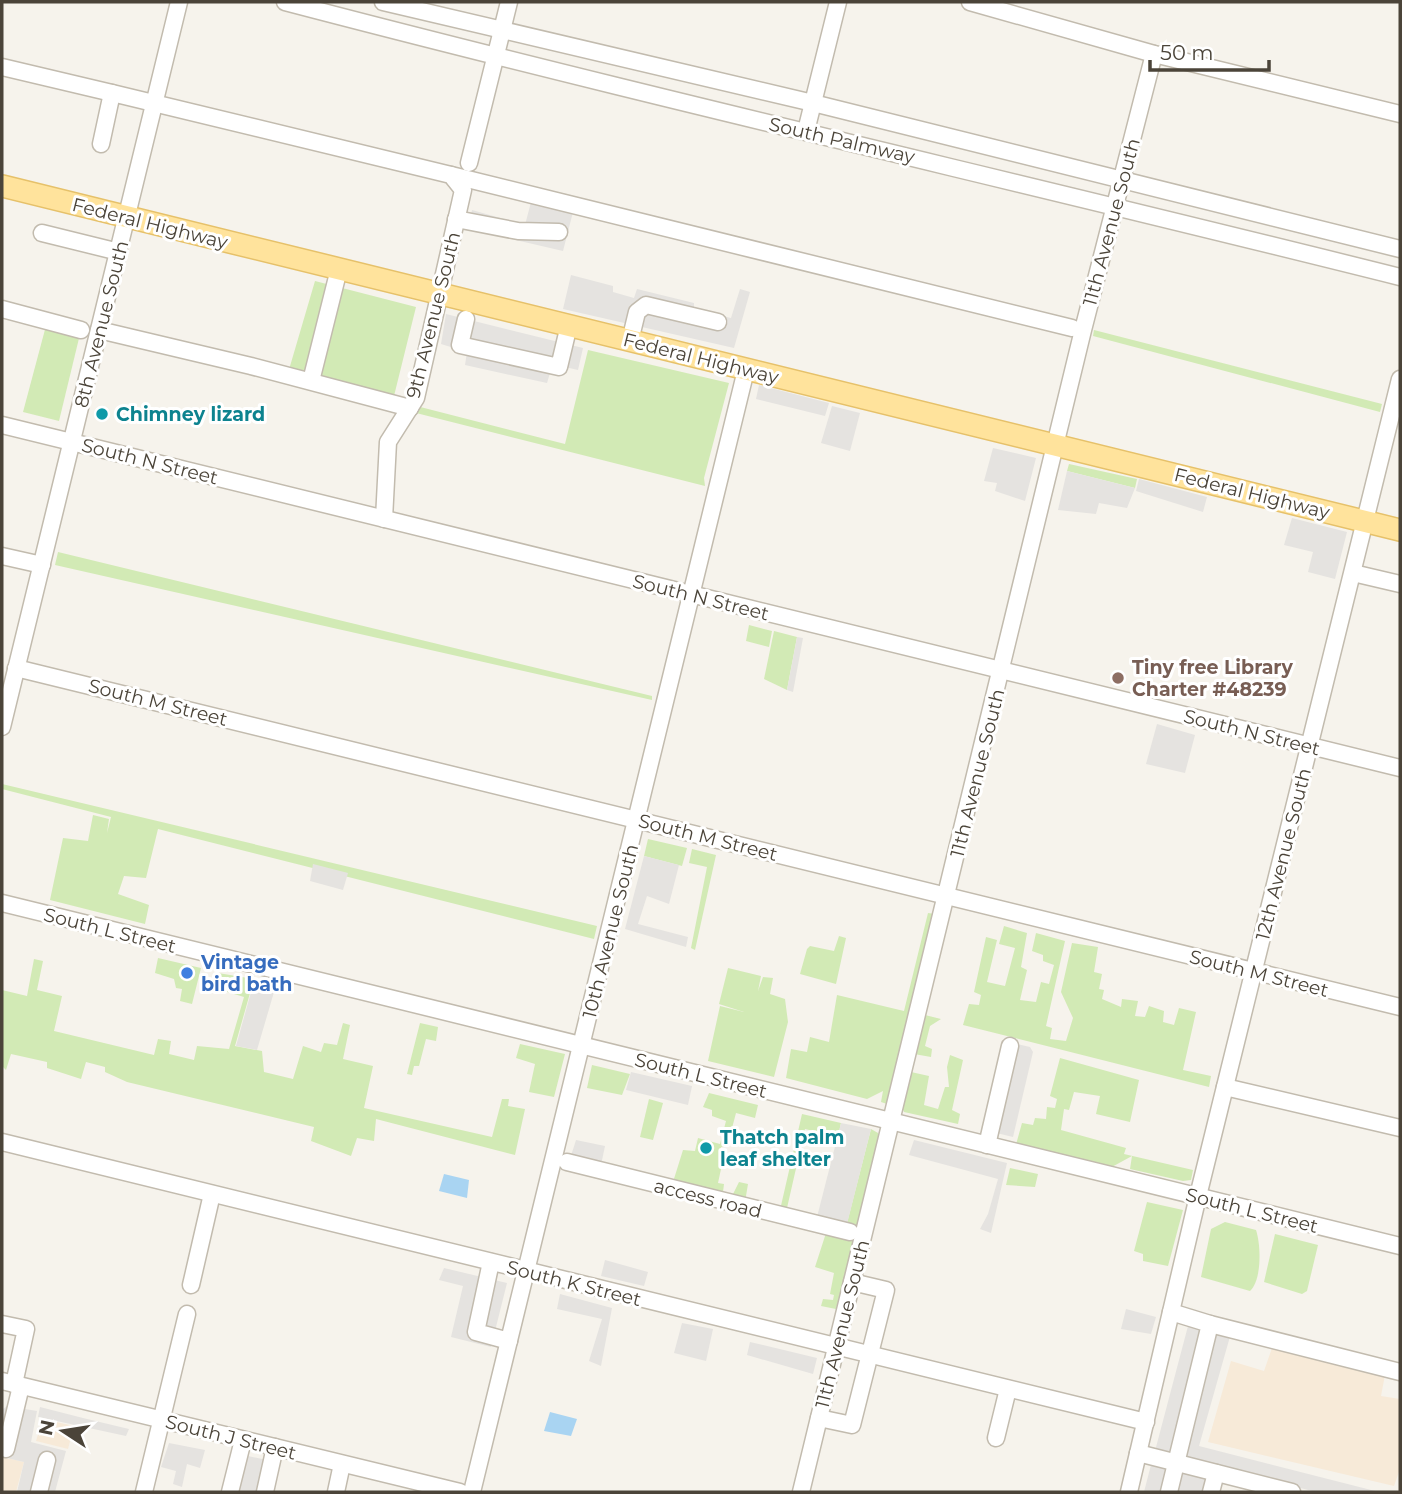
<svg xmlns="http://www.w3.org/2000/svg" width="1402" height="1494" viewBox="0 0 1402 1494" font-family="Montserrat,sans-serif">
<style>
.commercial{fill:#f7ead8}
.green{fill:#d2eab5}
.parking{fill:#e5e3e0}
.water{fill:#a9d4f2}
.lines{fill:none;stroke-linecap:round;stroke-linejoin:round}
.minor-casing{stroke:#c2bbae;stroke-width:19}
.major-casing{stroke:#e6c16a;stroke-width:24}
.minor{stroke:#fff;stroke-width:16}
.major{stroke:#ffe39c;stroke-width:21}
.culture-dot{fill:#0f9aa8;stroke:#fff;stroke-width:2.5}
.education-dot{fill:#8d6e63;stroke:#fff;stroke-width:2.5}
.shop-dot{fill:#3f7fe0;stroke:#fff;stroke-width:2.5}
.labels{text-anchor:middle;stroke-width:6;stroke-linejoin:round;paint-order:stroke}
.street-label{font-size:19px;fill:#4b4439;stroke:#fff}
.culture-label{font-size:19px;font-weight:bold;fill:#0d838f;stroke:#fff;text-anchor:start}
.education-label{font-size:19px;font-weight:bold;fill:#785e54;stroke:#fff;text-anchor:start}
.shop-label{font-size:19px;font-weight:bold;fill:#366cbe;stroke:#fff;text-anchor:start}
</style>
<rect width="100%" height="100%" fill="#f6f3ec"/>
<g class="commercial">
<polygon points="1272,1348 1385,1375 1381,1396 1400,1399 1400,1469 1394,1486 1208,1442 1231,1361 1264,1371"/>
<polygon points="43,1419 74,1426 68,1449 36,1441"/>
<polygon points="2,1457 24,1462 16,1492 2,1492"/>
</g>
<g class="green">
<polygon points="315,281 416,307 393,400 565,444 588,350 729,383 704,478 705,486 111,336 288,373"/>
<polygon points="47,322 81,330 59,421 23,412"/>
<polygon points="1094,330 1382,404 1380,412 1093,336"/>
<polygon points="1069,464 1137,479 1135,488 1067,471"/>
<polygon points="58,552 652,696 652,700 55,565"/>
<polygon points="749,625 772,631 769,647 746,641"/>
<polygon points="774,631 797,637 787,690 764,679"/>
<polygon points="2,784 597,926 594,939 158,829 146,878 124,876 118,894 149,905 145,924 50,900 63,838 88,841 93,815 109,819 107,833 111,817 2,789"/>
<polygon points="648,839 687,848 682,866 644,856"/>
<polygon points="692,849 716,855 695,950 691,948 707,867 689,863"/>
<polygon points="928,913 935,914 890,1105 881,1102 883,1091 867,1099 786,1078 791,1049 807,1052 810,1037 829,1042 837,995 904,1011"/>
<polygon points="1004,926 1027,933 1021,967 1027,970 1020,1000 1036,1002 1041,982 1049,984 1054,965 1043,961 1043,955 1032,951 1036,933 1065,941 1046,1026 1052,1028 1050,1039 1066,1041 1073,1018 1061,992 1072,943 1098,947 1094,972 1102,974 1099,989 1104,990 1102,999 1121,1007 1122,999 1138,1001 1135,1016 1145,1017 1149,1006 1164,1011 1163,1022 1174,1025 1179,1008 1196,1012 1183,1070 1211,1076 1209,1087 963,1025 969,1004 979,1005 981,995 974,992 986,937 997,940 987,982 1005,986 1015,948 999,944"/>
<polygon points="839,936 846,938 836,984 800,974 807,949 810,946 834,951"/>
<polygon points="158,958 201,968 192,1004 180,1001 182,989 176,988 174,979 155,973"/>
<polygon points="34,959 43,961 37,990 62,996 54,1031 154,1055 158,1039 171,1041 169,1054 194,1060 197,1046 229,1049 244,997 214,988 218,973 254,979 235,1046 262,1051 264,1072 293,1079 303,1046 321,1052 324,1043 337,1045 343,1023 350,1025 343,1059 373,1066 364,1108 492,1137 502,1099 509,1099 508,1106 525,1109 515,1155 376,1119 374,1141 357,1138 351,1156 311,1141 314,1127 127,1082 105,1072 105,1067 86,1062 81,1079 47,1068 47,1062 11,1054 6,1070 2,1066 2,990 27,996"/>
<polygon points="728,968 761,976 758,991 763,977 773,978 770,994 785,999 788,1022 774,1077 708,1061 720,1006 744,1012 719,1004"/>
<polygon points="925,1015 941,1019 930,1026 925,1046 932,1049 931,1057 914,1054"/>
<polygon points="420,1023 438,1027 436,1041 426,1039 419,1066 414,1066 412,1075 407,1074"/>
<polygon points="520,1044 565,1054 554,1097 529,1092 535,1064 516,1058"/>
<polygon points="950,1055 963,1060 952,1110 960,1114 958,1124 904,1112 902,1107 911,1072 929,1076 924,1105 938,1109 945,1087 949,1087 947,1067"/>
<polygon points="1060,1058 1139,1080 1130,1122 1096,1114 1100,1096 1074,1092 1069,1110 1064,1109 1061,1130 1126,1148 1124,1154 1193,1170 1191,1180 1183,1181 1130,1169 1132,1156 1110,1168 1015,1148 1022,1123 1033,1125 1035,1118 1046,1119 1047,1107 1055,1108 1057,1099 1050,1096"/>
<polygon points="592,1065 630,1074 622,1095 587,1088"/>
<polygon points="709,1093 758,1105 755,1118 736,1113 727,1147 721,1147 720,1154 724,1155 718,1183 724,1184 723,1192 733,1194 739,1182 748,1184 745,1202 780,1210 802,1114 841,1123 838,1137 805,1129 787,1208 847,1223 871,1129 878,1133 878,1145 836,1309 821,1306 823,1299 833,1300 834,1295 830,1294 834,1273 815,1267 826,1233 600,1172 602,1162 673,1182 683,1150 695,1151 698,1138 720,1144 726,1121 712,1116 712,1110 703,1107"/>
<polygon points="649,1099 663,1103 653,1140 640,1137"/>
<polygon points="1010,1168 1038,1174 1035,1187 1006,1185"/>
<polygon points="1147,1202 1183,1210 1168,1266 1143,1261 1143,1254 1134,1251"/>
<path d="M 1225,1222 L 1256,1230 C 1261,1245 1262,1280 1250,1291 L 1201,1277 L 1211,1229 Z"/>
<polygon points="1275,1234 1318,1245 1307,1291 1302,1294 1264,1282"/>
</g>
<g class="parking">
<polygon points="531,202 573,212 563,251 468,229 472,210 525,225"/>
<polygon points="571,275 613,286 613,292 634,298 637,289 694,303 694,309 731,318 740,289 750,292 734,348 563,309"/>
<polygon points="446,314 583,348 578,370 565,367 562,375 550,373 547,383 465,365 467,352 441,344"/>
<polygon points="759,385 829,403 825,416 756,399"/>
<polygon points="832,406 860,413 850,451 821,443"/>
<polygon points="993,448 1036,458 1025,501 995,491 997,483 984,481"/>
<polygon points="1067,471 1135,488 1127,508 1099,503 1096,514 1058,510"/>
<polygon points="1139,479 1207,497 1203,512 1136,491"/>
<polygon points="1292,518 1347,532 1335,579 1308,572 1313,552 1284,545"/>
<polygon points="797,637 803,638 793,692 787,690"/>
<polygon points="1157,724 1195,735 1185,773 1146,764"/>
<polygon points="644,856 679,865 669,904 647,896 638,924 688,937 686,947 625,929"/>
<polygon points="313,864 348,873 343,890 310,881"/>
<polygon points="253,985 274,992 257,1050 236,1046"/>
<polygon points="1009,1042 1030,1047 1033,1052 1013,1137 984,1130"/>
<polygon points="631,1072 692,1086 688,1105 626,1090"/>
<polygon points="841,1123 871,1129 847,1224 817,1217"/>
<polygon points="576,1140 605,1146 601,1165 570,1159"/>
<polygon points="914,1140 1007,1163 991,1233 980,1229 988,1214 998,1179 909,1155"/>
<polygon points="605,1260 648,1272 644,1286 601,1276"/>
<polygon points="444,1268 507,1283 491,1347 451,1337 463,1286 439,1280"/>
<polygon points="560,1294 612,1308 601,1366 589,1361 602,1319 557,1309"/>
<polygon points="1126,1309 1156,1317 1151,1334 1121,1329"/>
<polygon points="682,1323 713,1329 706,1361 674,1353"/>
<polygon points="1188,1326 1231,1333 1199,1446 1379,1492 1316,1492 1155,1451"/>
<polygon points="750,1342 817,1358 813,1374 747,1355"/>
<polygon points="7,1406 37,1411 31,1442 66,1451 55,1492 17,1492 24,1462 2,1457 2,1410"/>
<polygon points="40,1407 83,1418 129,1429 126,1436 38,1417"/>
<polygon points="169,1443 205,1450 200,1468 187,1464 182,1487 173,1484 176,1471 161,1467"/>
<polygon points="243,1455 267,1460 260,1492 232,1492"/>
<polygon points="1153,1457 1212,1472 1208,1492 1144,1492"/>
</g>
<g class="water">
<polygon points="444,1174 469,1180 467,1198 439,1191"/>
<polygon points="550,1412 577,1419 571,1436 544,1431"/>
</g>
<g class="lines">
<defs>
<g id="minor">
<path d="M 285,2 C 655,99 1029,184 1400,277"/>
<polyline points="383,2 813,103 1400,249"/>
<polyline points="970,2 1154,54 1400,114"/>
<polyline points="2,67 112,93"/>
<polyline points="806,131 838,2"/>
<polyline points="101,144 112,93 451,175 463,190 416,398 388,442 384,519"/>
<polyline points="469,163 509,2"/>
<polyline points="451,175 1072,328"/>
<polyline points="456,219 518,231 559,232"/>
<polyline points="42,233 119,252"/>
<polyline points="2,309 81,330"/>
<polyline points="466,319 460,345 559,367 569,325"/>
<polyline points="99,330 251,366 410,408"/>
<polyline points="630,341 637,312 646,305 718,322"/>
<polyline points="311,381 339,269"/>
<polyline points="2,425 1400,768"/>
<polyline points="2,556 42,565"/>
<polyline points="1353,573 1400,584"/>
<polyline points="16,668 1400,1007"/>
<polyline points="2,727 179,2"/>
<polyline points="2,903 1400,1246"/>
<polyline points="1225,1087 1400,1128"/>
<polyline points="2,1142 1146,1422"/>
<polyline points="987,1145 1010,1046"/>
<polyline points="567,1162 850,1232"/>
<polyline points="491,1262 476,1332 509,1341"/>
<polyline points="191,1285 212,1194"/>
<polyline points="2,1324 26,1329 14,1384"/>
<polyline points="1210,1324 1400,1372"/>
<polyline points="2,1381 460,1492"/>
<polyline points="819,1418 852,1425 886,1290 852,1282"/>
<polyline points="996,1438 1008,1389"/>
<polyline points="6,1449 21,1386"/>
<polyline points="1138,1453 1292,1492"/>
<polyline points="39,1492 47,1460"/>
<polyline points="144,1492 187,1314"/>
<polyline points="230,1492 243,1440"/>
<polyline points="265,1492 275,1447"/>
<polyline points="336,1492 342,1464"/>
<polyline points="472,1492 746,370"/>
<polyline points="801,1492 1083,330 1154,54"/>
<polyline points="1129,1492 1198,1196 1400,379"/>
<polyline points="1169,1492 1210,1324 1171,1312"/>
<polyline points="1211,1492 1216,1473"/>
</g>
<polyline id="major" points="2,186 1400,530"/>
</defs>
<use href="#minor" class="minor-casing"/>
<use href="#major" class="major-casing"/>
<use href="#minor" class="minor"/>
<use href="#major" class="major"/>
</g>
<g class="culture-dot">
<circle cx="102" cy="414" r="7"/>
<circle cx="706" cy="1148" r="7"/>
</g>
<circle class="education-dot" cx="1118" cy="678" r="7"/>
<circle class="shop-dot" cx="187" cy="973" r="7"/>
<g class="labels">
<g class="street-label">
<text transform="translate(842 140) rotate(13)" y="7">South Palmway</text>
<text transform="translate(1111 222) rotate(-75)" y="7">11th Avenue South</text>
<text transform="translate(150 223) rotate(14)" y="7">Federal Highway</text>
<text transform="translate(433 315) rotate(-76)" y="7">9th Avenue South</text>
<text transform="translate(101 324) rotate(-76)" y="7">8th Avenue South</text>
<text transform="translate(701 358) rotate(14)" y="7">Federal Highway</text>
<text transform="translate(150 461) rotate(14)" y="7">South N Street</text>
<text transform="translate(1252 493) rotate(14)" y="7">Federal Highway</text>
<text transform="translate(701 597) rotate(14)" y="7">South N Street</text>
<text transform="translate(158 702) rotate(14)" y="7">South M Street</text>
<text transform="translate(1252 732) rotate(14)" y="7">South N Street</text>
<text transform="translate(977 773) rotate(-76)" y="7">11th Avenue South</text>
<text transform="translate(708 837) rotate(14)" y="7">South M Street</text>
<text transform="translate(1283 854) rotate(-76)" y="7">12th Avenue South</text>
<text transform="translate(110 930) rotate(14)" y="7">South L Street</text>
<text transform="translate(610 931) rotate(-76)" y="7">10th Avenue South</text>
<text transform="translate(1259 973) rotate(14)" y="7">South M Street</text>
<text transform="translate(701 1075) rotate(14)" y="7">South L Street</text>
<text transform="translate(708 1198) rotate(14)" y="7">access road</text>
<text transform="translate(1252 1210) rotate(14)" y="7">South L Street</text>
<text transform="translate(574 1283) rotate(14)" y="7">South K Street</text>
<text transform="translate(842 1324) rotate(-76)" y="7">11th Avenue South</text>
<text transform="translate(231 1437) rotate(14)" y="7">South J Street</text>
</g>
<g class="culture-label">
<text x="116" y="421">Chimney lizard</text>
<text x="720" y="1144">Thatch palm<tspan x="720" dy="22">leaf shelter</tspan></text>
</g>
<g class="education-label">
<text x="1132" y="674">Tiny free Library<tspan x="1132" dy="22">Charter #48239</tspan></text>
</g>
<g class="shop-label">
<text x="201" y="969">Vintage<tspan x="201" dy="22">bird bath</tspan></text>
</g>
</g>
<rect width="1402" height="1494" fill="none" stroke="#4b4439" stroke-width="7"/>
<g transform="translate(63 1431) rotate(282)" stroke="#ffffff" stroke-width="5" paint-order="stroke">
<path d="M0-5L12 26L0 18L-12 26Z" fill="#4b4439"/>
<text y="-10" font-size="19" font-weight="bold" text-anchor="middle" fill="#4b4439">N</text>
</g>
<path d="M1150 60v10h119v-10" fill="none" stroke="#4b4439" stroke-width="3.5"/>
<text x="1160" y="60" font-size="21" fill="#4b4439" stroke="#ffffff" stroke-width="5" paint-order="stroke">50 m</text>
</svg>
